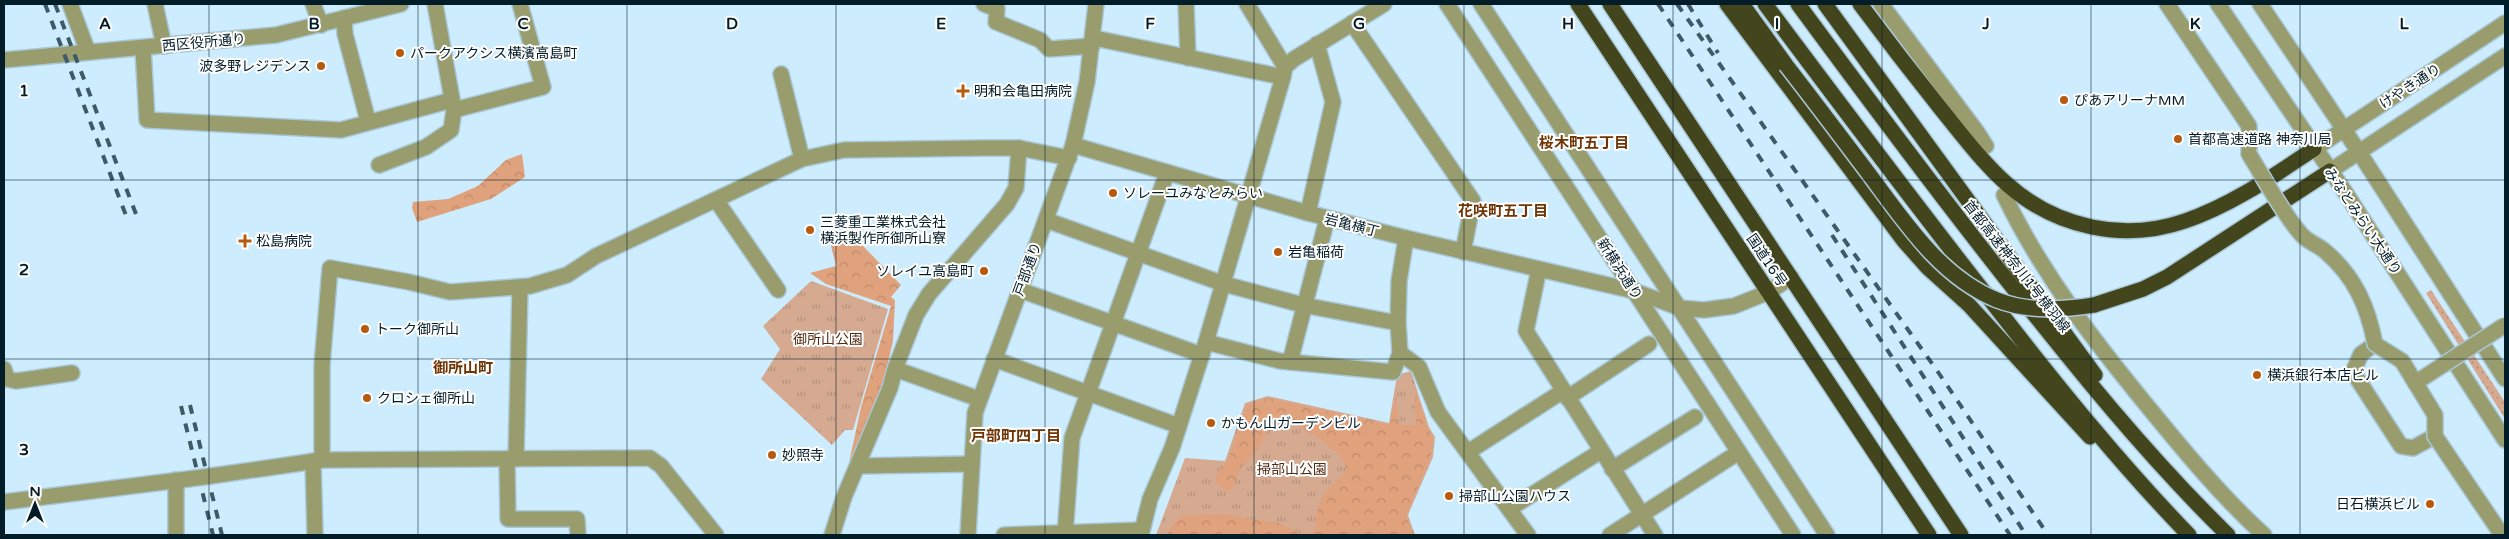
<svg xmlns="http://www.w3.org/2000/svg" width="2509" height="539" viewBox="0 0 2509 539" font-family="'Varela Round','Noto Sans JP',sans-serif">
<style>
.grass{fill:url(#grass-tufts)}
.forest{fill:url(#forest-crowns)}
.garden{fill:url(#garden-dots)}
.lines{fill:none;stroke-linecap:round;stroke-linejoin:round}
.minor-casing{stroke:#a8c7d7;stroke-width:18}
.highway-casing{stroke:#a8c7d7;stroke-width:18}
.minor{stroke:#999c6c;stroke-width:15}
.highway{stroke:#43451c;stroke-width:15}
.rail{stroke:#3e5a67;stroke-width:4;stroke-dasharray:9 9;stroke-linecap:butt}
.minor-bridge-casing{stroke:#a8c7d7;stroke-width:18;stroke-linecap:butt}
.highway-bridge-casing{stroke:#a8c7d7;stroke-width:18;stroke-linecap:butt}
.minor-bridge{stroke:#999c6c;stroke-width:15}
.highway-bridge{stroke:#43451c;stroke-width:15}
.grid{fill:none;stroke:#021c28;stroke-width:1;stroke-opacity:0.55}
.poi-dot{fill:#b85a0e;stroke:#fff;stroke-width:2}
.labels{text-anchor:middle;stroke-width:4;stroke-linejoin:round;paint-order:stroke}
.street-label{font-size:14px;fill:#021c28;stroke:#fff}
.poi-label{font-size:14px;fill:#021c28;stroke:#fff;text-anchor:start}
.park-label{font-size:14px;fill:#542b10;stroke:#fff}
.neighbourhood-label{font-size:15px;font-weight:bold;fill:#703405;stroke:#fff}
.grid-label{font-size:16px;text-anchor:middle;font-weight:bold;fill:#021c28;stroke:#fff;stroke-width:4;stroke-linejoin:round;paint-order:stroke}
</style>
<defs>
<pattern id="grass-tufts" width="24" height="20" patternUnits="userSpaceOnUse" patternTransform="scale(1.25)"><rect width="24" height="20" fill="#d5aa91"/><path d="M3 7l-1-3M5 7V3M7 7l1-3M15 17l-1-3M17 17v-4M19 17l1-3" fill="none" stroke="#b5927d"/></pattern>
<pattern id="forest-crowns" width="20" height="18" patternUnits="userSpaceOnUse" patternTransform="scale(1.25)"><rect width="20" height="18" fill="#e0a17d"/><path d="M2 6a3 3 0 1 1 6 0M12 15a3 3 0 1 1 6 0" fill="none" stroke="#bf8a6c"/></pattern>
<pattern id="garden-dots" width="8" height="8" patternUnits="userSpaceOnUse" patternTransform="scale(1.25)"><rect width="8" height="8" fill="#d5aa91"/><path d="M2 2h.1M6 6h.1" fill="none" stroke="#b5927d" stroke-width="1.8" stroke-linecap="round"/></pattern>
</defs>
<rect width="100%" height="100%" fill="#cdecfd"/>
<g class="grass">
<polygon points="811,281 888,309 853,430 845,430 832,445 761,379 780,349 763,326"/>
<polygon points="1411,371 1429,427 1435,437 1433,457 1408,515 1415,535 1156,535 1185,458 1225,461 1245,403 1268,396 1389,423 1397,375"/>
</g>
<g class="forest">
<polygon points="522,154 525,177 491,199 417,222 412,208 413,202 448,199 478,186 506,160"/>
<polygon points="854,227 862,245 901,285 891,297 895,300 893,341 882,388 849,463 861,407 891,306 826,284 810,273 836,266 829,237"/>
<path d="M 1415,391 L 1427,428 L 1433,437 L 1431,456 L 1406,515 L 1413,535 L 1167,535 L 1174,522 L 1185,515 L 1228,514 L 1248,519 L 1279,523 L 1304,535 L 1312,532 L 1316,527 C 1315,513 1320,497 1330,487 C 1337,479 1344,477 1346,467 L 1339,454 L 1319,438 L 1286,420 L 1277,421 L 1270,425 L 1260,446 L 1240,469 L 1232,489 L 1227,491 L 1216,483 L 1216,475 L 1228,460 L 1247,405 L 1268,398 L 1390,425 L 1396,393 L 1399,425 L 1416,425 Z"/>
</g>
<polygon class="garden" points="2431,290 2505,402 2505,419 2426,293"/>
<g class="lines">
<defs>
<g id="minor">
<polyline points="70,4 88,52"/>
<polyline points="155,4 164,46"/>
<polyline points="313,4 321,25"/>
<polyline points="984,4 997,9 996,22 1040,40 1049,49 1092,46"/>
<polyline points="1186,4 1188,58"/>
<polyline points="1247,4 1285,67"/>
<polyline points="1447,4 1793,535"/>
<polyline points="1481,4 1827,535"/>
<polyline points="1881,4 1977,132 1986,146"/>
<polyline points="2167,4 2249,126 2249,154"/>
<polyline points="2218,4 2347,195 2505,440"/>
<polyline points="2260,4 2359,152 2505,379"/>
<polyline points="344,18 345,34 368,121"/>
<polyline points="1352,23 1473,201 1463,252"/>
<polyline points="1094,38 1283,77 1206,342 1172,448 1150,499 1141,535"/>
<polyline points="143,48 147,120 341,130 452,100"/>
<polyline points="4,60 276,35 401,4"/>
<polyline points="781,74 802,159"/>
<polyline points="1283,77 1285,67 1294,59 1384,4"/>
<polyline points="454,110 543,87 520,4"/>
<polyline points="1073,145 1308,213 1406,238 1634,291 1680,308 1704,310 1734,306 1769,292 1791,277"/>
<polyline points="2314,149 2505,23"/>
<polyline points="379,165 426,147 451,130 454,110 435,4"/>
<polyline points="2330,171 2505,56"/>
<path d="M 2004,195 C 2042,274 2094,341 2149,408 C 2185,452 2222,497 2264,535"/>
<polyline points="716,200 778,290"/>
<polyline points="1308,213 1333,102 1317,44"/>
<polyline points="1046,220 1224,284 1303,305 1398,323"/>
<polyline points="1539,269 1526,331 1655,535"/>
<polyline points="1020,290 1202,355"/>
<polyline points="1206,342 1280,361 1393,372 1400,353 1398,323 1399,281 1406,238"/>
<polyline points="2375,344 2361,354 2353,372 2401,446 2413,448 2435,436"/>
<polyline points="1400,353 1419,367 1438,412 1528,535"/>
<polyline points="994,359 1179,426"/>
<polyline points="1290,362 1327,219"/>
<polyline points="4,369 7,379 16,381 72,373"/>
<polyline points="895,369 979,399"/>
<polyline points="1567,398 1649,344"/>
<polyline points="1468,452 1563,391"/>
<polyline points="507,459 508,519 577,519 578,535"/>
<polyline points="516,459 520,287"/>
<polyline points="322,460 322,365 330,268 409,282 450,292 530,286 567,275 596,256 802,159 844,150 984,148 1019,148 1069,158"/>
<polyline points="313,461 315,535"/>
<polyline points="858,466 972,464"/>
<polyline points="1612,469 1695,417"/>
<polyline points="211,476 322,460 650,458 661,466 716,535"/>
<polyline points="176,480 176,535"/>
<polyline points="4,502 188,479"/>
<polyline points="1509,509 1601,451"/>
<polyline points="832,535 844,497 890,388 895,369 916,315 929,294 1007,204 1016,188 1019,148"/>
<polyline points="968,535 975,413 1073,145 1087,82 1096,4"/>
<polyline points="1004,535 1142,530"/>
<polyline points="1065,535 1072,438 1167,173"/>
<polyline points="1610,535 1739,452"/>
</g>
<g id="highway">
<polyline points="1578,4 1929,535"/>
<polyline points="1610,4 1961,535"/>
<polyline points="1727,4 1904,241 1928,268 1969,305 2090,437"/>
<polyline points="1742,4 1786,65"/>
<path d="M 1765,4 C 1842,107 1919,210 1999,311 C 2059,388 2121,465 2189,535"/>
<path d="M 1798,4 C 1865,95 1933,186 2003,275 C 2074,365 2146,455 2228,535"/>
<polyline points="1825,4 2095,375"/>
<path d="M 1860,4 C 1886,39 1913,74 1941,109 C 1962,135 1983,163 2008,185 C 2057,228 2124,242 2185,221 C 2232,205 2273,176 2314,149"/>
<polyline points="2094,305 2143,289 2167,277 2330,171"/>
</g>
</defs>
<use href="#minor" class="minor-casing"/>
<use href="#highway" class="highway-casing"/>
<use href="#minor" class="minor"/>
<use href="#highway" class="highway"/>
<g class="rail">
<polyline points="45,4 127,218"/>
<polyline points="55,4 136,214"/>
<polyline points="1658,4 2010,535"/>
<polyline points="1677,4 1938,372 2048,535"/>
<polyline points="1688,4 1718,53"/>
<polyline points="1832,235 2026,535"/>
<polyline points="190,405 222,535"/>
<polyline points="181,406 213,535"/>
</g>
<defs>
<g id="minor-bridge">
<path d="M 2249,154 C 2264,178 2283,214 2301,234 C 2307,242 2319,245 2326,252 C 2355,277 2368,307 2375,344 L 2402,361 L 2435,415 L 2435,436 L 2502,535"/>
<polyline points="2415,383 2505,325"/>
<polyline points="188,479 211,476"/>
</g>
<path id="highway-bridge" d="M 1786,65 C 1814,101 1841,137 1869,174 C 1904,221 1940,277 1997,300 C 2028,312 2062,310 2094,305"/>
</defs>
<use href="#minor-bridge" class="minor-bridge-casing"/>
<use href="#highway-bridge" class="highway-bridge-casing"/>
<use href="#minor-bridge" class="minor-bridge"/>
<use href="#highway-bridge" class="highway-bridge"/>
</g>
<path class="grid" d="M 209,4 L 209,535M 418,4 L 418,535M 627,4 L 627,535M 836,4 L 836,535M 1045,4 L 1045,535M 1254,4 L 1254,535M 1464,4 L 1464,535M 1673,4 L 1673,535M 1882,4 L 1882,535M 2091,4 L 2091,535M 2300,4 L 2300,535M 4,180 L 2505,180M 4,359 L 2505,359"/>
<g class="poi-dot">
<circle cx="400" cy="53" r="5"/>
<circle cx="321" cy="66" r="5"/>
<path d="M960.5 83.5h5v5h5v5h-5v5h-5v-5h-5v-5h5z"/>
<circle cx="2064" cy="100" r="5"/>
<circle cx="2178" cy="139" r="5"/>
<circle cx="1113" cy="193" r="5"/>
<circle cx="810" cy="230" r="5"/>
<path d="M242.5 233.5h5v5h5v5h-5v5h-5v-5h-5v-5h5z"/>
<circle cx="1278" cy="252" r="5"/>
<circle cx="984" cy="271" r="5"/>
<circle cx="365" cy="329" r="5"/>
<circle cx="2257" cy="375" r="5"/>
<circle cx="367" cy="398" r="5"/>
<circle cx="1211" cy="423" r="5"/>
<circle cx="772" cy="455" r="5"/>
<circle cx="1449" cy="496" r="5"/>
<circle cx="2430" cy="504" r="5"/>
</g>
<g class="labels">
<g class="street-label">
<text transform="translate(204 42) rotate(-5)" y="5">西区役所通り</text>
<text transform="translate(2410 86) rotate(-33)" y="5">けやき通り</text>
<text transform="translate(2363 221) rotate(56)" y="5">みなとみらい大通り</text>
<text transform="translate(1352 225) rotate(14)" y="5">岩亀横丁</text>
<text transform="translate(1767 260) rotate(56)" y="5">国道16号</text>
<text transform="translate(2017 266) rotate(52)" y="5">首都高速神奈川1号横羽線</text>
<text transform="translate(1027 269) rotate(-70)" y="5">戸部通り</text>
<text transform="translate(1620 269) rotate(57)" y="5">新横浜通り</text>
</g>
<g class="poi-label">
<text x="410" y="58">パークアクシス横濱高島町</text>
<text x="311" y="71" text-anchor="end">波多野レジデンス</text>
<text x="974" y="96">明和会亀田病院</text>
<text x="2074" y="105">ぴあアリーナMM</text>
<text x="2188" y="144">首都高速道路 神奈川局</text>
<text x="1123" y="198">ソレーユみなとみらい</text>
<text x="820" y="227">三菱重工業株式会社<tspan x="820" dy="16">横浜製作所御所山寮</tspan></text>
<text x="256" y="246">松島病院</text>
<text x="1288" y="257">岩亀稲荷</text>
<text x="974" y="276" text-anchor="end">ソレイユ高島町</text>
<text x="375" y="334">トーク御所山</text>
<text x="2267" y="380">横浜銀行本店ビル</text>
<text x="377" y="403">クロシェ御所山</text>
<text x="1221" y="428">かもん山ガーデンビル</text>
<text x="782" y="460">妙照寺</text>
<text x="1459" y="501">掃部山公園ハウス</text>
<text x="2420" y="509" text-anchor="end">日石横浜ビル</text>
</g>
<g class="park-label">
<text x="828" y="344">御所山公園</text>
<text x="1292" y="474">掃部山公園</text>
</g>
<g class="neighbourhood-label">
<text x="1584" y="148">桜木町五丁目</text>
<text x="1503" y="216">花咲町五丁目</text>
<text x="463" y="373">御所山町</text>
<text x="1016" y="441">戸部町四丁目</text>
</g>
</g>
<g class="grid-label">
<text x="105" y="29">A</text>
<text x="314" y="29">B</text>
<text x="523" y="29">C</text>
<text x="732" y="29">D</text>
<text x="941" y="29">E</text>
<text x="1150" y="29">F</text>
<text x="1359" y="29">G</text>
<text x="1568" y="29">H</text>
<text x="1777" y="29">I</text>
<text x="1986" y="29">J</text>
<text x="2195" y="29">K</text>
<text x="2404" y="29">L</text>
<text x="24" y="96">1</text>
<text x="24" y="275">2</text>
<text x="24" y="455">3</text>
</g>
<rect width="2509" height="539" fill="none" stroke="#021c28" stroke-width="10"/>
<g transform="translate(35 504)" stroke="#ffffff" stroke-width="4" paint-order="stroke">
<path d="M0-4L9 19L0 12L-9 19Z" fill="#021c28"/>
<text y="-8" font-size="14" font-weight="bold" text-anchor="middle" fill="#021c28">N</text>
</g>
</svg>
